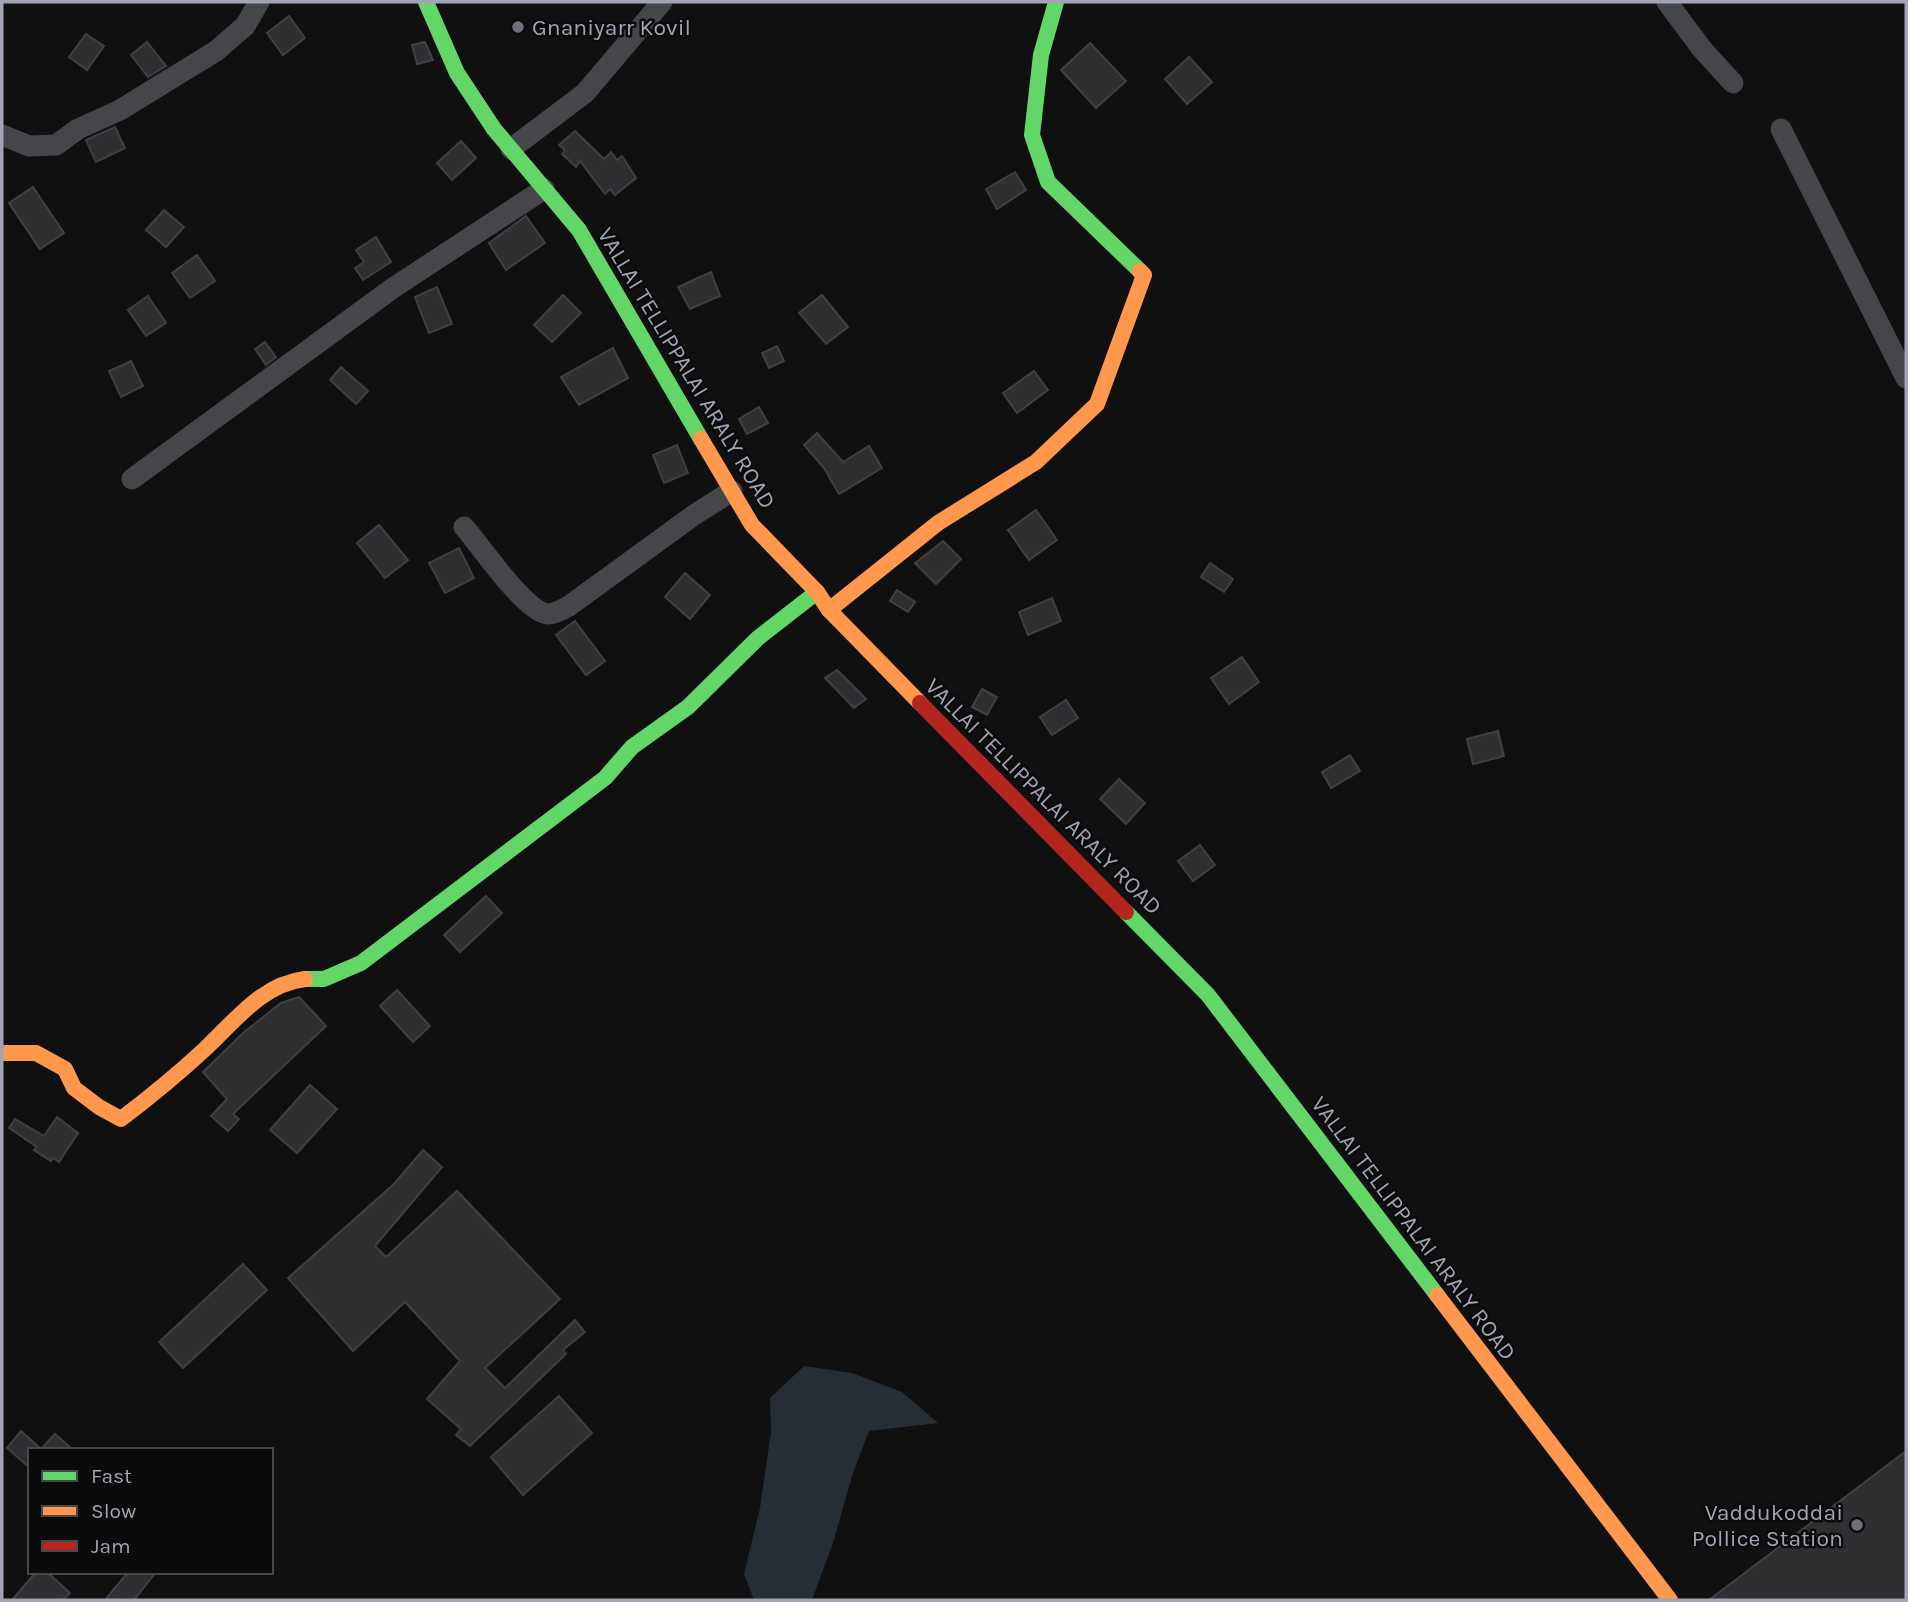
<svg xmlns="http://www.w3.org/2000/svg" width="1908" height="1602" viewBox="0 0 1908 1602" font-family="Karla,sans-serif">
<style>
.water{fill:#272d35}
.building{fill:#2f2f31;stroke:#404044;stroke-width:2}
.lines{fill:none;stroke-linecap:round;stroke-linejoin:round}
.street{stroke:#454649;stroke-width:21}
.fast{stroke:#63d668;stroke-width:16}
.slow{stroke:#ff974d;stroke-width:16}
.jam{stroke:#b3261e;stroke-width:16}
.poi-dot{fill:#6e707a;stroke:#0b0b0c;stroke-width:2.5}
.labels{text-anchor:middle;stroke-width:5;stroke-linejoin:round;paint-order:stroke}
.poi-label{font-size:23px;fill:#a1a4b2;stroke:#0b0b0c;text-anchor:start}
.street-label{font-size:23px;fill:#a1a4b2;stroke:#0b0b0c}
</style>
<rect width="100%" height="100%" fill="#101011"/>
<polygon class="water" points="804,1366 852,1373 902,1392 938,1423 869,1431 853,1473 833,1543 812,1600 754,1600 744,1574 760,1508 771,1432 770,1398"/>
<g class="building">
<polygon points="289,16 305,38 283,55 267,33"/>
<polygon points="86,34 104,46 87,70 69,57"/>
<polygon points="147,42 166,66 148,77 131,55"/>
<polygon points="425,42 433,60 417,64 412,45"/>
<polygon points="1090,43 1126,81 1096,108 1061,70"/>
<polygon points="1189,57 1212,82 1187,104 1165,79"/>
<polygon points="115,127 125,148 96,162 86,140"/>
<polygon points="575,131 604,159 611,152 617,160 622,156 636,178 615,195 610,189 605,194 580,161 576,167 562,154 565,150 559,145"/>
<polygon points="461,141 476,158 452,180 437,163"/>
<polygon points="1015,172 1026,190 997,209 986,189"/>
<polygon points="33,187 64,233 40,249 9,203"/>
<polygon points="164,210 184,227 166,247 146,230"/>
<polygon points="526,216 545,243 506,270 489,243"/>
<polygon points="376,237 391,262 363,280 355,268 364,262 356,250"/>
<polygon points="197,255 215,281 190,298 172,273"/>
<polygon points="711,272 720,296 690,309 678,287"/>
<polygon points="437,287 452,324 429,333 415,297"/>
<polygon points="563,295 581,313 552,342 534,325"/>
<polygon points="822,295 848,327 826,344 799,313"/>
<polygon points="148,296 166,323 146,336 128,310"/>
<polygon points="265,342 276,357 266,365 255,349"/>
<polygon points="777,346 784,361 769,368 762,353"/>
<polygon points="613,348 628,378 579,405 561,377"/>
<polygon points="131,361 143,386 121,397 109,371"/>
<polygon points="341,367 368,391 356,404 330,380"/>
<polygon points="1034,371 1048,390 1017,413 1003,393"/>
<polygon points="759,407 768,423 747,434 739,419"/>
<polygon points="817,433 843,462 869,446 882,468 839,494 824,468 804,445"/>
<polygon points="677,445 688,473 664,483 653,455"/>
<polygon points="1036,510 1057,540 1029,560 1008,530"/>
<polygon points="379,525 408,560 385,578 357,543"/>
<polygon points="943,541 961,559 936,584 915,563"/>
<polygon points="459,548 474,578 445,593 429,563"/>
<polygon points="1210,563 1233,579 1224,592 1201,577"/>
<polygon points="685,573 710,595 690,619 665,597"/>
<polygon points="897,590 915,602 908,612 890,601"/>
<polygon points="1052,598 1061,621 1028,635 1019,612"/>
<polygon points="575,621 605,661 586,675 556,635"/>
<polygon points="1242,657 1259,682 1229,704 1211,678"/>
<polygon points="837,670 866,699 854,708 825,678"/>
<polygon points="982,689 997,697 987,715 972,707"/>
<polygon points="1066,700 1078,718 1052,735 1040,717"/>
<polygon points="1498,731 1504,756 1473,764 1467,739"/>
<polygon points="1350,755 1360,771 1331,788 1322,772"/>
<polygon points="1119,779 1145,803 1126,824 1100,799"/>
<polygon points="1200,845 1215,865 1193,881 1178,861"/>
<polygon points="486,896 502,913 460,952 444,935"/>
<polygon points="397,990 430,1026 413,1042 380,1006"/>
<polygon points="299,997 326,1026 233,1114 239,1119 228,1131 211,1116 227,1099 203,1072 243,1033 281,1003"/>
<polygon points="310,1085 337,1109 297,1153 270,1130"/>
<polygon points="57,1117 78,1133 59,1162 53,1158 51,1161 34,1150 37,1147 9,1128 15,1119 44,1136"/>
<polygon points="423,1150 442,1167 375,1246 386,1257 457,1191 560,1299 485,1368 505,1388 575,1320 585,1332 563,1350 566,1354 470,1446 456,1435 461,1429 427,1399 460,1361 405,1302 353,1351 288,1278 394,1184"/>
<polygon points="243,1264 267,1290 183,1368 159,1342"/>
<polygon points="559,1396 592,1433 523,1495 491,1457"/>
<polygon points="21,1431 41,1449 55,1434 73,1450 30,1450 30,1468 7,1448"/>
<polygon points="1906,1451 1906,1600 1709,1600"/>
<polygon points="36,1572 47,1572 70,1593 63,1600 12,1600"/>
<polygon points="128,1572 156,1572 134,1600 105,1600"/>
</g>
<g class="lines">
<g class="street">
<polyline points="1667,2 1702,49 1733,83"/>
<polyline points="1781,129 1906,378"/>
<polyline points="2,135 29,146 56,145 78,129 120,110 216,51 245,26 259,2"/>
<polyline points="511,149 585,93 662,2"/>
<polyline points="132,479 393,288 544,189"/>
<path d="M 464,527 C 481,546 525,612 548,614 C 556,614 563,609 569,606 L 694,515 L 732,491"/>
</g>
<g class="fast">
<polyline points="426,2 457,73 494,129 579,230 701,439"/>
<polyline points="1056,2 1041,55 1032,135 1048,182 1140,271"/>
<polyline points="1126,912 1208,995 1437,1295"/>
<polyline points="305,979 324,979 361,963 605,778 632,747 688,707 758,638 817,592"/>
</g>
<g class="slow">
<polyline points="701,439 752,525 817,592 829,610 920,703"/>
<polyline points="829,610 938,523 1036,462 1097,404 1144,275 1140,271"/>
<path d="M 2,1053 L 36,1053 L 65,1069 L 74,1088 L 99,1107 L 121,1119 C 150,1097 178,1074 205,1049 C 235,1021 262,984 305,979"/>
<polyline points="1437,1295 1670,1600"/>
</g>
<polyline class="jam" points="920,703 1126,912"/>
</g>
<g class="poi-dot">
<circle cx="518" cy="27" r="7"/>
<circle cx="1857" cy="1525" r="7"/>
</g>
<g class="labels">
<g class="poi-label">
<text x="532" y="35">Gnaniyarr Kovil</text>
<text x="1843" y="1520" text-anchor="end">Vaddukoddai<tspan x="1843" dy="26">Pollice Station</tspan></text>
</g>
<g class="street-label">
<text transform="translate(687 368) rotate(59)" y="8">VALLAI TELLIPPALAI ARALY ROAD</text>
<text transform="translate(1044 796) rotate(45)" y="8">VALLAI TELLIPPALAI ARALY ROAD</text>
<text transform="translate(1414 1228) rotate(53)" y="8">VALLAI TELLIPPALAI ARALY ROAD</text>
</g>
</g>
<rect width="1908" height="1602" fill="none" stroke="#a1a4b2" stroke-width="7"/>
<rect x="28" y="1448" width="245" height="126" fill="#0b0b0c" stroke="#47484e" stroke-width="2"/>
<rect x="42" y="1471" width="35" height="10" fill="#63d668" stroke="#47484e" stroke-width="2"/>
<text x="91" y="1483" font-size="21" fill="#a1a4b2">Fast</text>
<rect x="42" y="1506" width="35" height="10" fill="#ff974d" stroke="#47484e" stroke-width="2"/>
<text x="91" y="1518" font-size="21" fill="#a1a4b2">Slow</text>
<rect x="42" y="1541" width="35" height="10" fill="#b3261e" stroke="#47484e" stroke-width="2"/>
<text x="91" y="1553" font-size="21" fill="#a1a4b2">Jam</text>
</svg>
